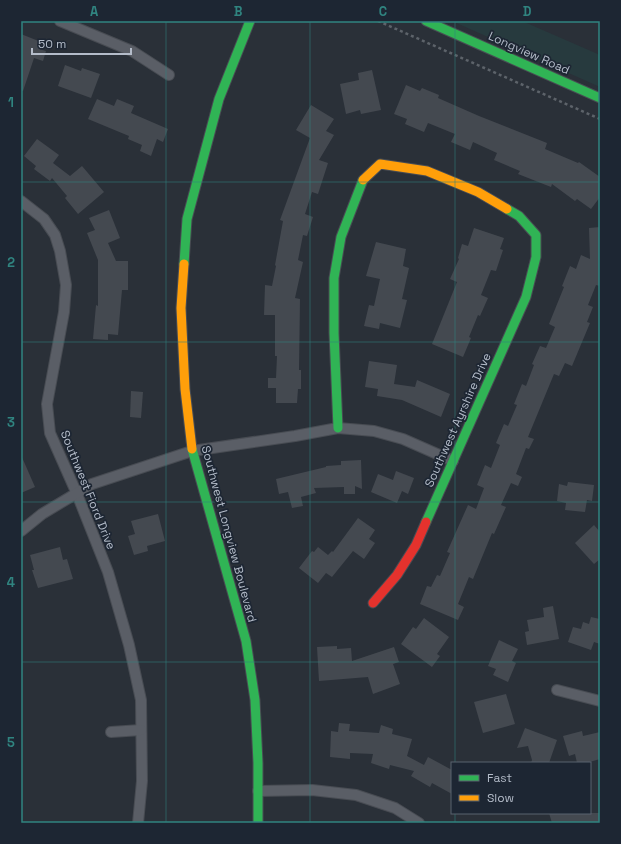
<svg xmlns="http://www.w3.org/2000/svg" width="621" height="844" viewBox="0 0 621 844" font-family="'Space Grotesk',sans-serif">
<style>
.green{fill:#273a3e}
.building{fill:#444950}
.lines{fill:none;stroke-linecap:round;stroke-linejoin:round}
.street-casing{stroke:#484c53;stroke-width:12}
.fast-casing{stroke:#484c53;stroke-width:11}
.slow-casing{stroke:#484c53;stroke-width:11}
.jam-casing{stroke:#484c53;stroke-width:11}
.path{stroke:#5d636a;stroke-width:2.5;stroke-dasharray:3 3;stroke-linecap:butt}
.street{stroke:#5a5e66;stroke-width:10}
.fast{stroke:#30b455;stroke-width:9}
.slow{stroke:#ff9f0a;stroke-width:9}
.jam{stroke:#e5322d;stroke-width:9}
.grid{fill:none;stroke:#308480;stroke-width:1;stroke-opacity:0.55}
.labels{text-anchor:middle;stroke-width:3.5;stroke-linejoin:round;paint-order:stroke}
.street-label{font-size:12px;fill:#b4bcc9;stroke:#1d2633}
.neatline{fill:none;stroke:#308480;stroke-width:1.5}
.grid-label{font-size:13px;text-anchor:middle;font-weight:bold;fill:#308480}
</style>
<rect width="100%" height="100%" fill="#2a3038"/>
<polygon class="green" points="452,21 522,21 600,55 600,87"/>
<g class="building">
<polygon points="21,34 41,42 39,49 46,51 43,61 34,58 23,91 21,91"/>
<polygon points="65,65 81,71 82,68 100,74 91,98 58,86"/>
<polygon points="372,70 381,110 361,114 360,110 346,114 340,84 359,80 358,73"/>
<polygon points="406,85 420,91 422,88 439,95 438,98 479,116 547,143 545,149 578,163 579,162 600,177 600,197 591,209 577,199 575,201 552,184 551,187 518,174 520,171 494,160 497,153 473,142 470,150 451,142 455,134 428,123 424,132 405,124 407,119 394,114"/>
<polygon points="97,99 114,106 117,99 134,106 131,113 168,129 163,142 157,139 151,156 140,151 142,145 128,139 129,136 88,119"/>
<polygon points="311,105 334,119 326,131 334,135 319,160 328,163 318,194 312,192 305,214 313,217 307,236 303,235 298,260 303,262 295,298 300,299 299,370 301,370 301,389 298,389 297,403 276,403 276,388 268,388 268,378 276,378 277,356 275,356 275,315 264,315 265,285 272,286 276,266 275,265 283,221 280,220 310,138 296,130"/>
<polygon points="37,139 59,155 53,163 70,176 82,166 104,192 78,214 65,198 67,196 52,178 50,181 34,169 36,166 24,156"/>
<polygon points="109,210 120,238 108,243 116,261 128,261 128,290 122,290 118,335 108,334 108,340 93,339 96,305 98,306 98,260 87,233 95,230 89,218"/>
<polygon points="600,227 600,286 596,285 588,305 593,307 587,322 590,323 572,366 565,363 559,376 554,374 528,437 534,439 529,449 526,448 516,474 522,477 518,486 511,483 501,505 506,507 494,534 492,533 473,579 469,577 458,604 464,607 458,620 420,604 427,586 431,587 437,575 440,576 450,553 447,552 468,505 476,509 484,488 477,485 485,465 491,468 500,445 496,443 504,424 508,426 517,405 514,404 522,384 526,386 534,365 532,364 540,346 546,348 555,327 549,324 564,287 562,286 570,266 576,269 581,255 590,259 589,228"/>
<polygon points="474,228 504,238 500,249 503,250 496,271 491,270 481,295 488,298 480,316 478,315 469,337 471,338 463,357 432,344 457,282 450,279 459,259 458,258 462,244 468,246"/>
<polygon points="376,242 406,249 403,266 409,268 402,299 407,300 400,328 380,323 379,329 364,326 369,305 374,306 380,279 366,276"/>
<polygon points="369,361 397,365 394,384 415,387 417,380 450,394 441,417 402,400 377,396 378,389 365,387"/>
<polygon points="131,391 143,392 141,418 130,417"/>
<polygon points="21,455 35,487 21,493"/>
<polygon points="361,460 362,489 355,486 355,494 344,494 344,487 314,488 316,493 301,497 303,506 292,508 288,492 279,494 276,479 326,467 326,466 341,465 341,461"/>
<polygon points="396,471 414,478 408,494 402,491 397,503 371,492 378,474 393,480"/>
<polygon points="568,482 594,485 592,501 587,500 585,512 565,510 566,503 557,501 559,484 567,486"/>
<polygon points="158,514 165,541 147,546 148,551 134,555 128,536 135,534 131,521"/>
<polygon points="358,518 375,530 369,539 375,543 364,559 353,551 332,577 326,573 318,583 299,568 312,551 314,552 318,547 328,555 332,551 333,552"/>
<polygon points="594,525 600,532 600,559 594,564 575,543"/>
<polygon points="60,547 63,560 67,559 73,579 38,588 32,570 34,570 30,555"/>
<polygon points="553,606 559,639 527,645 525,632 529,631 527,620 544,617 543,608"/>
<polygon points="591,617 600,619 600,644 594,642 591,650 568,642 573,627 581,629 583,622 589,624"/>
<polygon points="424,618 449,637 437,654 440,656 432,667 401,644 413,627 416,629"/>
<polygon points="499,640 518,649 512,661 516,663 508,682 493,675 496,669 488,666"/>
<polygon points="337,646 337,649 351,648 352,661 394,647 399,662 393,664 400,684 373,694 368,677 319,681 317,647"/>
<polygon points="506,694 515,724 483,733 474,702"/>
<polygon points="339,723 350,724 349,731 379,733 381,725 393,729 392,734 412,739 407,756 424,765 428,757 452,770 452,794 432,783 430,787 411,776 414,771 390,765 389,769 371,763 373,754 350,753 350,759 330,757 331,731 338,732"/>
<polygon points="525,728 557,740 549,763 531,763 532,760 528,746 517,748"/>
<polygon points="582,731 583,736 600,732 600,759 586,763 577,763 575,754 569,756 563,736"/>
<polygon points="549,813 600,813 600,823 552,823"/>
</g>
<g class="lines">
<defs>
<g id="street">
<polyline points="60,21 132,51 169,75"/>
<polyline points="21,201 44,219 55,235 60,251 66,285 64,312 47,404 50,433 77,494 108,572 129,645 141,700 142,781 138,823"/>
<polyline points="21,531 42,514 92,484 192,451 295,436 338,428 374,431 403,439 453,461"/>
<polyline points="557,690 600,701"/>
<polyline points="111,732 141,730"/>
<polyline points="258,791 312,790 356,795 395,808 419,823"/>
</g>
<g id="fast">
<polyline points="426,21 600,98"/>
<polyline points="184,264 187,219 219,99 250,21"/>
<polyline points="338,428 334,333 334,278 341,237 363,180"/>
<polyline points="192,449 246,641 255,700 258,763 258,823"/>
<polyline points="426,522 526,297 536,257 536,235 519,216 507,209"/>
</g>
<g id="slow">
<polyline points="363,180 380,164 427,171 478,192 507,209"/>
<polyline points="184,264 181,308 185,389 192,449"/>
</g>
<polyline id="jam" points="373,603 397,575 416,545 426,522"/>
</defs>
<use href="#street" class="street-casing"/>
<use href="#fast" class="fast-casing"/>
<use href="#slow" class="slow-casing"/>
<use href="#jam" class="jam-casing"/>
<polyline class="path" points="378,21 600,119"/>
<use href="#street" class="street"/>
<use href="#fast" class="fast"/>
<use href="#slow" class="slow"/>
<use href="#jam" class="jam"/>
</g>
<path class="grid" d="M 166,21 L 166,823M 310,21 L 310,823M 455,21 L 455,763M 21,182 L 600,182M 21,342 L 600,342M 21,502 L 600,502M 21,662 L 600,662M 455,813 L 455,823"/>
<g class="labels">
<g class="street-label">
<text transform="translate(529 53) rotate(24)" y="4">Longview Road</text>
<text transform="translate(458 420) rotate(-66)" y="4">Southwest Ayrshire Drive</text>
<text transform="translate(88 490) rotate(68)" y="4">Southwest Fiord Drive</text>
<text transform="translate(229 534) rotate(75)" y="4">Southwest Longview Boulevard</text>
</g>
</g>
<rect width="621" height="844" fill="none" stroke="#1d2633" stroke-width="44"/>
<rect x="451" y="762" width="140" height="52" fill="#1d2633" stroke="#59626f"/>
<rect x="459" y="775" width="20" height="6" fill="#30b455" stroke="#59626f"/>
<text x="487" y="782" font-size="12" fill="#b4bcc9">Fast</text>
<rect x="459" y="795" width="20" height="6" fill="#ff9f0a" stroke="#59626f"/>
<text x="487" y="802" font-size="12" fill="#b4bcc9">Slow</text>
<path d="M32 48v6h99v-6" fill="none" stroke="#b4bcc9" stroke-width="2"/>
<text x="38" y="48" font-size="12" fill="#b4bcc9" stroke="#1d2633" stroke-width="3" paint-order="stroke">50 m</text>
<rect x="22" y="22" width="577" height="800" class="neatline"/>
<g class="grid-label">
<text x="94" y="16">A</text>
<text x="238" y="16">B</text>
<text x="383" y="16">C</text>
<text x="527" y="16">D</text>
<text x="11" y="107">1</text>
<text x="11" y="267">2</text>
<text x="11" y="427">3</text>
<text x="11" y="587">4</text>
<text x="11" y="747">5</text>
</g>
</svg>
